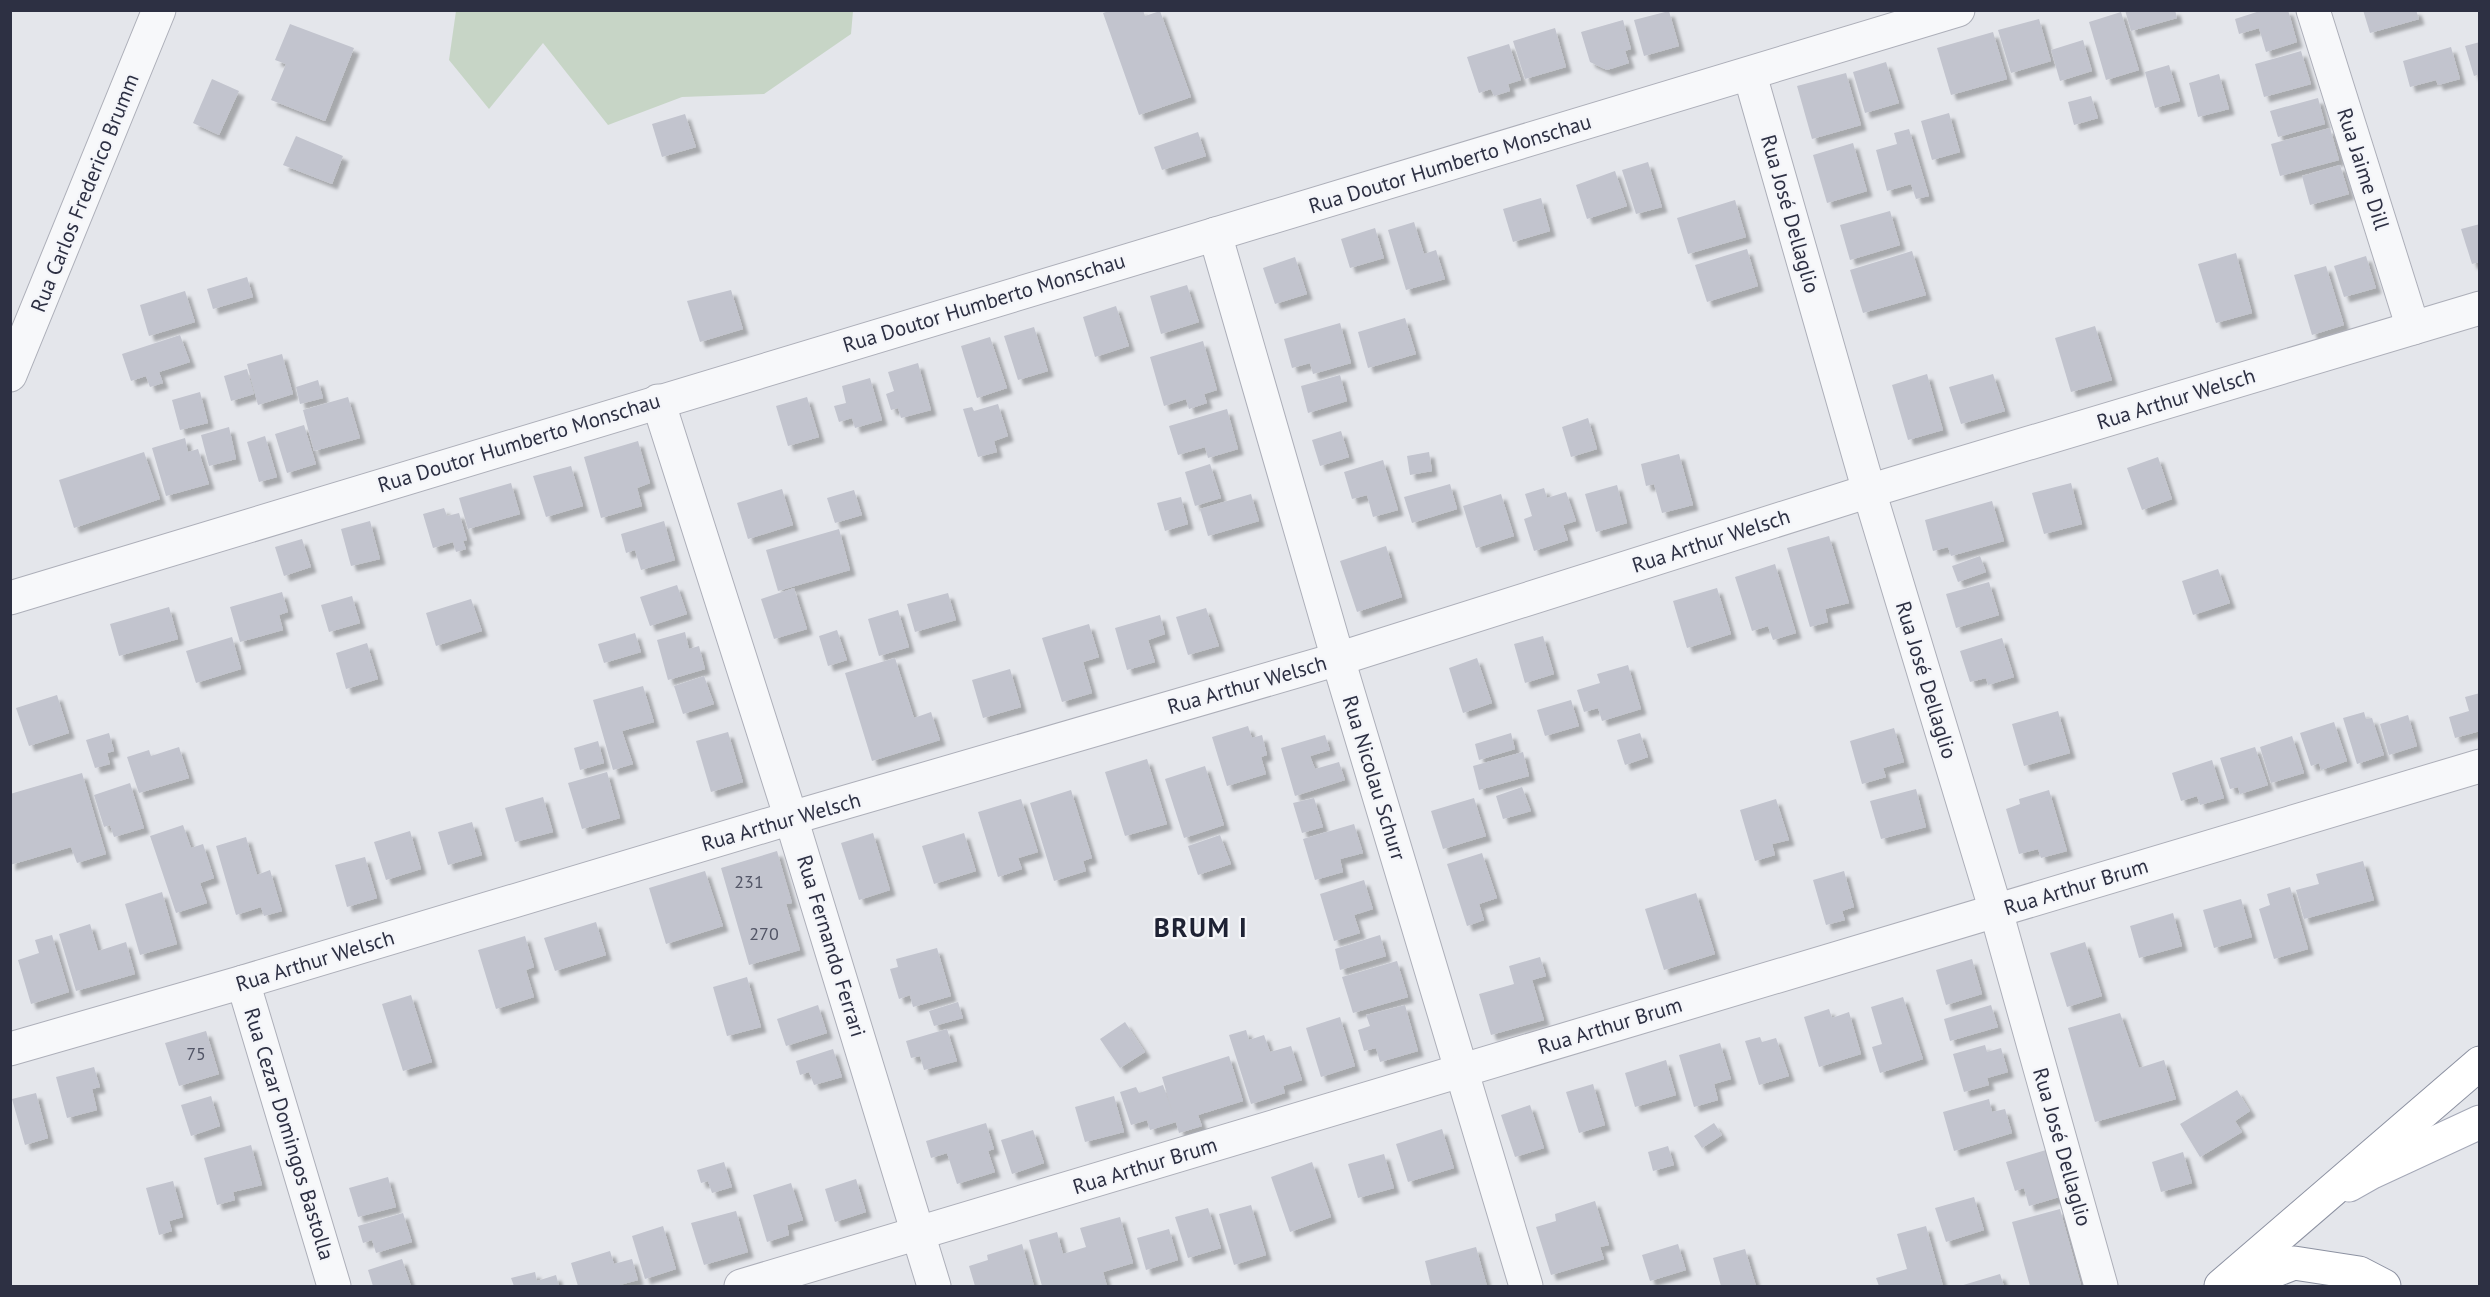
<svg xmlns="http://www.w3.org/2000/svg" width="2490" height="1297" viewBox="0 0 2490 1297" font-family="'PT Sans',sans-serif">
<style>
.green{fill:#c7d5c6}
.building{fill:#c2c4ce;filter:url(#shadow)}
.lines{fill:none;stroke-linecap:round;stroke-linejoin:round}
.minor-casing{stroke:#adafb9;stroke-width:35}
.major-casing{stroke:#a4a8b7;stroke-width:35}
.highway-casing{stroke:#8c91a1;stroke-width:35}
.minor{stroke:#f7f8fa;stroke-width:33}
.major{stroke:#fff;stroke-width:33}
.highway{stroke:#fff;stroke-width:33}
.labels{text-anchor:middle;stroke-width:4.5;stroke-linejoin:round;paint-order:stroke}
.number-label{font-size:18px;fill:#525566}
.street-label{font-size:21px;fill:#2d3043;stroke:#f4f5f9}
.district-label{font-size:27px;font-weight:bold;letter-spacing:1.5px;fill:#1e2234;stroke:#f4f5f9}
</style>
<defs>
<filter id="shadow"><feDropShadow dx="5.5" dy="5.5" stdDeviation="1.5" flood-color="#0004"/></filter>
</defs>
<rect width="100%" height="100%" fill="#e4e6eb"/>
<polygon class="green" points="456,11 456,10 853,11 851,34 764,94 682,97 608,125 543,43 489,109 449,60"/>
<g class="building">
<polygon points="1112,10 1143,10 1145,16 1160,11 1191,97 1139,115 1103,13"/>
<polygon points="2125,10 2175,10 2177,18 2131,31"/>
<polygon points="2263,10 2288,10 2297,42 2266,52 2259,28 2239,34 2235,19"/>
<polygon points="2363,10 2416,10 2419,19 2370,33"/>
<polygon points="1669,11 1679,46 1644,56 1634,20"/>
<polygon points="2121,12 2139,70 2106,80 2089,22"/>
<polygon points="2039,19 2051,61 2011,73 1998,30"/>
<polygon points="1623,20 1631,49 1625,51 1629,63 1607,70 1590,62 1581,32"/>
<polygon points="290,24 354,48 325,121 271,100 286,64 275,60"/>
<polygon points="1555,28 1566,67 1525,79 1513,41"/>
<polygon points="1993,32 2007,79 1951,95 1937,48"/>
<polygon points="2083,40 2092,71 2060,81 2051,50"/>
<polygon points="2480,42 2480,74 2474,76 2465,46"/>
<polygon points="1509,44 1521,80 1508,84 1510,91 1494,96 1491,89 1479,93 1467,57"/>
<polygon points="2451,47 2460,79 2438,85 2436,80 2410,87 2403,61"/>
<polygon points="2301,51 2311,84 2264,97 2255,64"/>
<polygon points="1886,62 1899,103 1865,113 1853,72"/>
<polygon points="2169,65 2180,101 2155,108 2145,72"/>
<polygon points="1846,73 1861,125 1812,139 1797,86"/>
<polygon points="2219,74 2229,109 2198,117 2189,83"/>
<polygon points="212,79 239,91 219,135 193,123"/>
<polygon points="2091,96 2098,118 2074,125 2068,102"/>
<polygon points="2318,98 2325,124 2278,137 2270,111"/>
<polygon points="1949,113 1960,152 1932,160 1921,121"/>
<polygon points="685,114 696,147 662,157 652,124"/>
<polygon points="2330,128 2339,160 2280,176 2271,144"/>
<polygon points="1909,129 1929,196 1916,199 1911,184 1887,191 1876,150 1897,144 1894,133"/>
<polygon points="1198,132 1206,156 1162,170 1154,147"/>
<polygon points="296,136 343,156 332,184 283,165"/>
<polygon points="1853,143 1867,191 1827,203 1813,155"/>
<polygon points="1648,162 1662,207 1636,214 1622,170"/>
<polygon points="2340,165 2349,194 2310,205 2302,176"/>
<polygon points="1615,171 1627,206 1587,219 1576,185"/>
<polygon points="1541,198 1550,231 1513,242 1503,209"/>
<polygon points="1735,200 1746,237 1688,254 1677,218"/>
<polygon points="1890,211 1900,245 1850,260 1840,225"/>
<polygon points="1414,222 1424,254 1436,250 1445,279 1406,290 1388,230"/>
<polygon points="2480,224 2480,262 2472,264 2461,229"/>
<polygon points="1375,228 1384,258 1350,268 1341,239"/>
<polygon points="1747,249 1758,286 1707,302 1695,265"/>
<polygon points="1912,251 1926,295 1863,313 1850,270"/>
<polygon points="2236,253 2252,313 2216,323 2198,264"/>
<polygon points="2366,256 2376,288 2344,297 2334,266"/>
<polygon points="1295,257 1307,294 1275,304 1263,268"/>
<polygon points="2326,266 2344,325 2312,335 2294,275"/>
<polygon points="247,277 253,297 213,309 207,289"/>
<polygon points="1187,285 1199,322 1161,334 1150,296"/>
<polygon points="731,290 743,329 700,342 687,301"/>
<polygon points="185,291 195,322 149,336 140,305"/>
<polygon points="1116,306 1129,346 1095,357 1083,317"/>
<polygon points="1405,318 1416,354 1368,368 1358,332"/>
<polygon points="1340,323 1351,363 1313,374 1310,363 1292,368 1284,339"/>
<polygon points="2095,326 2112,380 2071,392 2055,338"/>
<polygon points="1034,327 1048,371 1018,380 1004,336"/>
<polygon points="180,335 190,362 159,372 163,383 150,387 146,376 131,381 122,354"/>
<polygon points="990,337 1007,388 977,398 961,346"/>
<polygon points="1203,341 1217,390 1204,394 1207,403 1189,409 1186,399 1164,406 1150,357"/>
<polygon points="282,354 293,394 258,405 247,364"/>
<polygon points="918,363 931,410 901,418 898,408 891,410 886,394 894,391 888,372"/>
<polygon points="247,369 254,394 231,401 224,376"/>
<polygon points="1927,374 1943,430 1908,440 1892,385"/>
<polygon points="1993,374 2005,411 1961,424 1949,387"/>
<polygon points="1340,375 1347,401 1308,413 1301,386"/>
<polygon points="870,378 882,420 855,428 852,418 839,422 834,406 846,403 842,386"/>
<polygon points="318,380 323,398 300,404 296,387"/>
<polygon points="200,392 208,423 180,430 172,400"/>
<polygon points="348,397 360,438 314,451 303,410"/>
<polygon points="807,397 819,437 788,446 776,406"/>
<polygon points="998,404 1008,436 994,441 997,452 978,457 963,409 972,407 974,411"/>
<polygon points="1227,409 1238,449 1208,458 1205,447 1178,455 1169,426"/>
<polygon points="1588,418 1597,449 1571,457 1562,427"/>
<polygon points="304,425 316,464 287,473 275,434"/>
<polygon points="229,427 236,459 209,466 201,435"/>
<polygon points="1341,431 1349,457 1320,466 1312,440"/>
<polygon points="265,436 277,477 259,482 247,442"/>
<polygon points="185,438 188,452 198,449 209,484 166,496 152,448"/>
<polygon points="638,441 650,483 637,488 642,506 601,518 584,457"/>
<polygon points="144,452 160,499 74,528 59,480"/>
<polygon points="1429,452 1432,471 1410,475 1407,456"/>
<polygon points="1679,454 1693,505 1662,513 1654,484 1646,486 1641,464"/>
<polygon points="2158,457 2172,499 2142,510 2127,468"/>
<polygon points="1383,460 1398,510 1373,517 1367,495 1352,499 1344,472"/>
<polygon points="1210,464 1221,498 1195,506 1185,472"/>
<polygon points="571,466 583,506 546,517 533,476"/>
<polygon points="511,483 520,514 468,529 459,498"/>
<polygon points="2071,483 2082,524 2044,534 2032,493"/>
<polygon points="1450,484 1457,509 1412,523 1404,497"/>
<polygon points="1617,485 1627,523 1596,532 1585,494"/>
<polygon points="1544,488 1547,498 1566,492 1576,521 1563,525 1568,540 1534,551 1524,519 1532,516 1525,494"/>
<polygon points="782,489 793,525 748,539 737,503"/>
<polygon points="854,490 862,515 835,523 827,498"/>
<polygon points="1251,494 1259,521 1208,536 1200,509"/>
<polygon points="1501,494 1514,536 1476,548 1463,506"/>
<polygon points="1181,497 1188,524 1165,531 1157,503"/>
<polygon points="1992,501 2004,541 1951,556 1948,547 1933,551 1925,520"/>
<polygon points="444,508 447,516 459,513 467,540 463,541 466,549 456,552 453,542 433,548 423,514"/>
<polygon points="370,521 380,559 351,566 341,529"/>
<polygon points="664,521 675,560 641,570 635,550 626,553 621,534"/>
<polygon points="839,529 850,570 778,591 766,550"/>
<polygon points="1829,536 1849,603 1825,609 1828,622 1810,627 1787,548"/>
<polygon points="302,539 311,567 284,576 275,547"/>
<polygon points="1386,546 1402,597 1357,612 1340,561"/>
<polygon points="1980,556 1986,572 1958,582 1952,566"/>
<polygon points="1775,564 1796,633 1773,640 1768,626 1752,631 1735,577"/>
<polygon points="2218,569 2230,603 2193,615 2182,581"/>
<polygon points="1989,582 1999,615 1956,628 1946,594"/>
<polygon points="677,585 687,614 650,626 640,597"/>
<polygon points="794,588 807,629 774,639 761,599"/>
<polygon points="1717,588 1731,634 1687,648 1673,601"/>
<polygon points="282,592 288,612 279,615 283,630 240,642 230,607"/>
<polygon points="948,593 956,620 915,632 907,604"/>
<polygon points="352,596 360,623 329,632 321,605"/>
<polygon points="471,599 482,631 436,646 426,613"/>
<polygon points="169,607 178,639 119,656 110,624"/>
<polygon points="1206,608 1219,646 1188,655 1176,617"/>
<polygon points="898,610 909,647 879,656 868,619"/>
<polygon points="1160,615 1165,634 1148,640 1155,662 1127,670 1115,628"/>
<polygon points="1089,624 1099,657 1083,662 1092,693 1062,702 1042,638"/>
<polygon points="837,630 847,660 828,666 819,636"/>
<polygon points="685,632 689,649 699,646 705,669 668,680 657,640"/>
<polygon points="635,633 641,652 604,663 598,644"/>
<polygon points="1543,636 1554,674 1525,683 1514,644"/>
<polygon points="232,637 241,669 196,683 186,651"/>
<polygon points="2002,638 2014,677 1988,685 1986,678 1970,682 1960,651"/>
<polygon points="367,643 378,679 346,689 336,653"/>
<polygon points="895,658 914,718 931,712 940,740 872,761 845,673"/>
<polygon points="1477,658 1492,703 1463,713 1449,668"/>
<polygon points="1628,665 1641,709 1602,721 1598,708 1584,712 1577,690 1600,683 1597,674"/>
<polygon points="1010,669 1021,707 983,718 972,680"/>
<polygon points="704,676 714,704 683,714 674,686"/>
<polygon points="643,686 654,722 622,731 633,764 613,770 593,700"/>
<polygon points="2480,693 2480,731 2455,738 2449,717 2469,711 2465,697"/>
<polygon points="57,695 69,733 29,746 16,708"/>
<polygon points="1571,700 1579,726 1545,736 1537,710"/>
<polygon points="2058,711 2070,753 2024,766 2012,724"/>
<polygon points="2364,712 2366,719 2372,718 2384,755 2357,764 2343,718"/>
<polygon points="2408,715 2417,746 2389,755 2380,724"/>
<polygon points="2334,722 2347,761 2321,770 2319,763 2311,766 2300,733"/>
<polygon points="1248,726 1252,738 1262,735 1267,755 1261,757 1266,774 1227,786 1212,737"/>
<polygon points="1894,728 1904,762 1883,768 1886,777 1862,784 1850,741"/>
<polygon points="728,732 743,782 711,792 696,741"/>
<polygon points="109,733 114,751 107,753 110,764 95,768 86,740"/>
<polygon points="1511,733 1515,749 1479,760 1475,744"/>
<polygon points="1640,733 1648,757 1625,765 1617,740"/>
<polygon points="1325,735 1330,750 1310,756 1315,769 1339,762 1345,780 1295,796 1281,748"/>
<polygon points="2292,736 2304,773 2271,783 2260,747"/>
<polygon points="598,741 604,763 580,770 574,748"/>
<polygon points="179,747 189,778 139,793 127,757 149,750 151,756"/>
<polygon points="2255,747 2268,785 2240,794 2238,787 2230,789 2220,758"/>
<polygon points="1523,752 1529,776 1479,790 1473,766"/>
<polygon points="1147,759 1167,824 1125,836 1105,772"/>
<polygon points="2212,760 2224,798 2200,805 2197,796 2181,801 2172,773"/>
<polygon points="1205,766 1224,825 1184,838 1165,779"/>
<polygon points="607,772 620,818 582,829 568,783"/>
<polygon points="82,773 106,854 77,863 71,847 10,865 10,794"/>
<polygon points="130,783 144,828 114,837 110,825 104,827 94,795"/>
<polygon points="1522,787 1531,811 1503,819 1496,796"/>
<polygon points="1916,789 1926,827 1881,839 1870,801"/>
<polygon points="1071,790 1092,858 1083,861 1086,871 1054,881 1030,803"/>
<polygon points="2049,790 2067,851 2041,858 2038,849 2019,854 2006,809 2020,804 2019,799"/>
<polygon points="543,797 553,832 515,842 505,808"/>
<polygon points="1314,798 1323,827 1302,833 1293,803"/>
<polygon points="1474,798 1486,836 1443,849 1431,811"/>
<polygon points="1021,799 1038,852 1018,858 1022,869 998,877 978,812"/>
<polygon points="1776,799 1789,840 1772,844 1775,855 1755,861 1740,810"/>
<polygon points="472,822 482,855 448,865 438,832"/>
<polygon points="1354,824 1363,853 1340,859 1343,872 1315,880 1303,839"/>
<polygon points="183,825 191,848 203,844 214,878 200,883 207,903 176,913 150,836"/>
<polygon points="410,831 421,869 386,880 374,842"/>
<polygon points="873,833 890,890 859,900 841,843"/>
<polygon points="964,833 976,871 934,884 922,846"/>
<polygon points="1220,835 1231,864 1198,875 1188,846"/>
<polygon points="246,837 257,875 270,870 282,911 264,916 261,907 236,915 216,846"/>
<polygon points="777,851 792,903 786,904 800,950 749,965 721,868"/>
<polygon points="1482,853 1497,898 1479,904 1484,920 1467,926 1447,864"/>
<polygon points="365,857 377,898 347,907 335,865"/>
<polygon points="2363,861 2374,900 2304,919 2296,890 2319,884 2316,874"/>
<polygon points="705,871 723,926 666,944 649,888"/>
<polygon points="1844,871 1854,907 1842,911 1845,920 1826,925 1813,880"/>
<polygon points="1364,880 1373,909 1354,915 1360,933 1334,941 1320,894"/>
<polygon points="2290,887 2308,949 2274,959 2259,909 2270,905 2267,894"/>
<polygon points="162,892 177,944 140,955 125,904"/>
<polygon points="1696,893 1715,954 1664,970 1645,909"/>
<polygon points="2241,899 2252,937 2214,948 2203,910"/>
<polygon points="2173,913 2182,946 2139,958 2130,926"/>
<polygon points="596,922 606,955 555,971 544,938"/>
<polygon points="90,924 98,951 126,942 135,974 76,991 59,934"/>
<polygon points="52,935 69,992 31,1004 18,960 39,953 35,940"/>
<polygon points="1380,935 1386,956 1340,970 1335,949"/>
<polygon points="525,936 534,967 526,970 534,997 496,1009 478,950"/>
<polygon points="2085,942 2102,996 2067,1007 2050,953"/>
<polygon points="937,948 951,996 913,1007 910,995 899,999 890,969 898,967 896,959"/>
<polygon points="1540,957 1546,976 1532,980 1544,1020 1491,1035 1479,994 1514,984 1509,966"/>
<polygon points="1972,959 1982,994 1946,1005 1936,970"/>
<polygon points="1397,961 1408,997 1353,1013 1342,977"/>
<polygon points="747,977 761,1027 727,1036 713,987"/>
<polygon points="411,995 432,1062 403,1071 382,1004"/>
<polygon points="1903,997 1923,1059 1880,1073 1872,1047 1882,1044 1871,1007"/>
<polygon points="958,1002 963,1018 934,1026 929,1011"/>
<polygon points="818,1005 827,1033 786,1046 777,1019"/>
<polygon points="1405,1005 1418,1051 1380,1062 1376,1048 1364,1051 1358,1030 1370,1026 1366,1015"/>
<polygon points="1991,1005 1998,1027 1950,1041 1944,1019"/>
<polygon points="1829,1009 1832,1018 1849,1012 1861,1054 1819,1067 1804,1017"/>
<polygon points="2120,1013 2139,1068 2164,1060 2176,1099 2095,1122 2068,1028"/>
<polygon points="1340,1017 1355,1066 1321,1077 1306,1028"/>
<polygon points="1125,1022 1145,1052 1120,1068 1100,1039"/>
<polygon points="947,1029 957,1061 924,1070 920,1056 911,1058 906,1041"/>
<polygon points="1246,1030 1249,1040 1264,1035 1270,1052 1291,1046 1302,1080 1283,1086 1285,1093 1251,1104 1229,1035"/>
<polygon points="206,1031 219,1074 179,1086 165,1043"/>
<polygon points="1760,1037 1762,1042 1776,1038 1789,1076 1759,1085 1745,1041"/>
<polygon points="1720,1043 1731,1079 1714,1084 1718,1100 1694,1107 1679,1055"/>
<polygon points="1985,1045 1987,1052 2001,1048 2008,1072 1987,1078 1989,1085 1964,1092 1953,1054"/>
<polygon points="833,1049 842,1077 814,1085 809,1072 800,1075 796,1061"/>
<polygon points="1229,1056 1243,1101 1198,1115 1202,1126 1179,1133 1176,1122 1150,1130 1147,1120 1131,1125 1120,1092 1136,1087 1139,1093 1163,1085 1173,1114 1162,1077"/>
<polygon points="1666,1060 1676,1095 1635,1107 1625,1073"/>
<polygon points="94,1067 100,1087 92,1089 97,1110 67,1118 56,1077"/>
<polygon points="1593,1084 1605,1125 1579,1133 1566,1092"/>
<polygon points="2237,1090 2250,1111 2235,1121 2242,1132 2200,1157 2180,1124"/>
<polygon points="36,1093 48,1138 25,1145 12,1099"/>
<polygon points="211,1096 220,1126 191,1136 181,1105"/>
<polygon points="1114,1096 1124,1132 1085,1142 1075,1107"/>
<polygon points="1989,1099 1992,1112 2005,1109 2012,1133 1954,1151 1943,1112"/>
<polygon points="1530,1105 1544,1148 1515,1157 1501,1115"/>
<polygon points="986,1123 994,1149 988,1151 995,1172 957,1184 947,1153 931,1158 926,1141"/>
<polygon points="1714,1123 1722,1135 1702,1148 1694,1136"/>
<polygon points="1442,1129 1454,1168 1408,1182 1396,1144"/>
<polygon points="1033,1130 1044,1163 1012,1174 1001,1140"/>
<polygon points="251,1145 262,1185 233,1192 235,1200 217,1205 204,1158"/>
<polygon points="1668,1146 1674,1165 1653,1171 1648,1152"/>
<polygon points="2046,1150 2059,1197 2029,1206 2024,1188 2015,1191 2006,1162"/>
<polygon points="2183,1152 2192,1183 2161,1192 2152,1162"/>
<polygon points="1384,1154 1394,1188 1358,1198 1348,1164"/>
<polygon points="724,1162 732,1187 712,1193 708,1181 701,1183 697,1170"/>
<polygon points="1312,1162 1331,1217 1290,1232 1271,1177"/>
<polygon points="388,1177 396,1207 358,1217 349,1188"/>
<polygon points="856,1179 866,1212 835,1222 825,1189"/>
<polygon points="173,1181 183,1217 169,1221 172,1231 159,1235 146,1188"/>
<polygon points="791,1183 803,1220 787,1225 789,1235 767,1242 753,1195"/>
<polygon points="1974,1197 1984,1230 1946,1242 1935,1208"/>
<polygon points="1595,1201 1609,1245 1600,1247 1604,1259 1551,1275 1536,1227 1556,1221 1555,1214"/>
<polygon points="1251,1205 1266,1255 1234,1265 1219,1214"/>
<polygon points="1208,1208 1221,1248 1188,1258 1175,1217"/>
<polygon points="2060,1209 2081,1285 2030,1286 2012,1222"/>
<polygon points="736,1211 748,1252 704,1265 691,1223"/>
<polygon points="403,1213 412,1242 376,1253 372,1240 363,1243 358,1226"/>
<polygon points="1120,1217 1133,1263 1103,1272 1107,1286 1042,1286 1029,1240 1057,1232 1063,1254 1086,1247 1080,1228"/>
<polygon points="663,1226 676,1269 645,1279 632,1236"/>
<polygon points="1926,1226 1943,1286 1879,1286 1876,1278 1907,1269 1897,1234"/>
<polygon points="1169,1229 1178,1260 1146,1270 1137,1238"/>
<polygon points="1022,1244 1034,1286 975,1286 969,1266 988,1260 987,1255"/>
<polygon points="1678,1244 1686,1270 1650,1281 1642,1255"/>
<polygon points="1476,1247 1487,1286 1431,1286 1425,1261"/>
<polygon points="1745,1249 1756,1286 1721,1286 1713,1258"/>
<polygon points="610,1251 614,1264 632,1259 638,1280 616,1286 578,1286 571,1263"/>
<polygon points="402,1259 411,1286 373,1286 368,1270"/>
<polygon points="535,1272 537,1281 556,1275 559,1286 514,1286 511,1278"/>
<polygon points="2000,1274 2004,1286 1960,1286"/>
</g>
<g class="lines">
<defs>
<g id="minor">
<polyline points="2313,10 2413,328"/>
<polyline points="1750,75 1869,491 1996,911 2101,1286"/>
<polyline points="1215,234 1338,659 1526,1286"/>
<polyline points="10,375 159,10"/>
<polyline points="658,401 791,818 934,1286"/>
<polyline points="10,598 1958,10"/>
<polyline points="243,982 334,1286"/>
<polyline points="10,1049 243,982 791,818 1338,659 1869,491 2480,308"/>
<polyline points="741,1286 2480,766"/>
</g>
<polyline id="major" points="2349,1185 2372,1172 2480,1122"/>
<g id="highway">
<polyline points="2221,1286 2480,1063"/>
<polyline points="2235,1286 2294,1263 2359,1273 2384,1286"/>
</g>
</defs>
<use href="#minor" class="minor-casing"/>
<use href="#major" class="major-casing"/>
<use href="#highway" class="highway-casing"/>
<use href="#minor" class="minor"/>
<use href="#major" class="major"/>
<use href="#highway" class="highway"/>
</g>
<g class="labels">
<g class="number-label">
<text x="749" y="888">231</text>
<text x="764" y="940">270</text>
<text x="196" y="1060">75</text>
</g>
<g class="street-label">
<text transform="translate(1450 164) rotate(-17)" y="7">Rua Doutor Humberto Monschau</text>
<text transform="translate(2363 169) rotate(72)" y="7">Rua Jaime Dill</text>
<text transform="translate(85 193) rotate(-68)" y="7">Rua Carlos Frederico Brumm</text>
<text transform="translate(1790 214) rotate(74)" y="7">Rua José Dellaglio</text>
<text transform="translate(984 303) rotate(-17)" y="7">Rua Doutor Humberto Monschau</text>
<text transform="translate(2176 399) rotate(-17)" y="7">Rua Arthur Welsch</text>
<text transform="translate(519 443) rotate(-17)" y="7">Rua Doutor Humberto Monschau</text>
<text transform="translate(1711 541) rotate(-18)" y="7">Rua Arthur Welsch</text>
<text transform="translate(1926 680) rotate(73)" y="7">Rua José Dellaglio</text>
<text transform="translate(1247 685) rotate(-16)" y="7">Rua Arthur Welsch</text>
<text transform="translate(1374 778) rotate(73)" y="7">Rua Nicolau Schurr</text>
<text transform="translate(781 822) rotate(-16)" y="7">Rua Arthur Welsch</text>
<text transform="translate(2076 887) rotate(-17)" y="7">Rua Arthur Brum</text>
<text transform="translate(831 946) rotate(73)" y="7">Rua Fernando Ferrari</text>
<text transform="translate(315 961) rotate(-17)" y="7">Rua Arthur Welsch</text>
<text transform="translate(1610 1026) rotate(-17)" y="7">Rua Arthur Brum</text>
<text transform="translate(289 1134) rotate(73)" y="7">Rua Cezar Domingos Bastolla</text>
<text transform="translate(2062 1147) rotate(74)" y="7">Rua José Dellaglio</text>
<text transform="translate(1145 1166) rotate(-17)" y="7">Rua Arthur Brum</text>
</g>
<g class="district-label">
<text x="1201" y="937">BRUM I</text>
</g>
</g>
<rect width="2490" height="1297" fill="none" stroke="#2d3043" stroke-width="24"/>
</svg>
